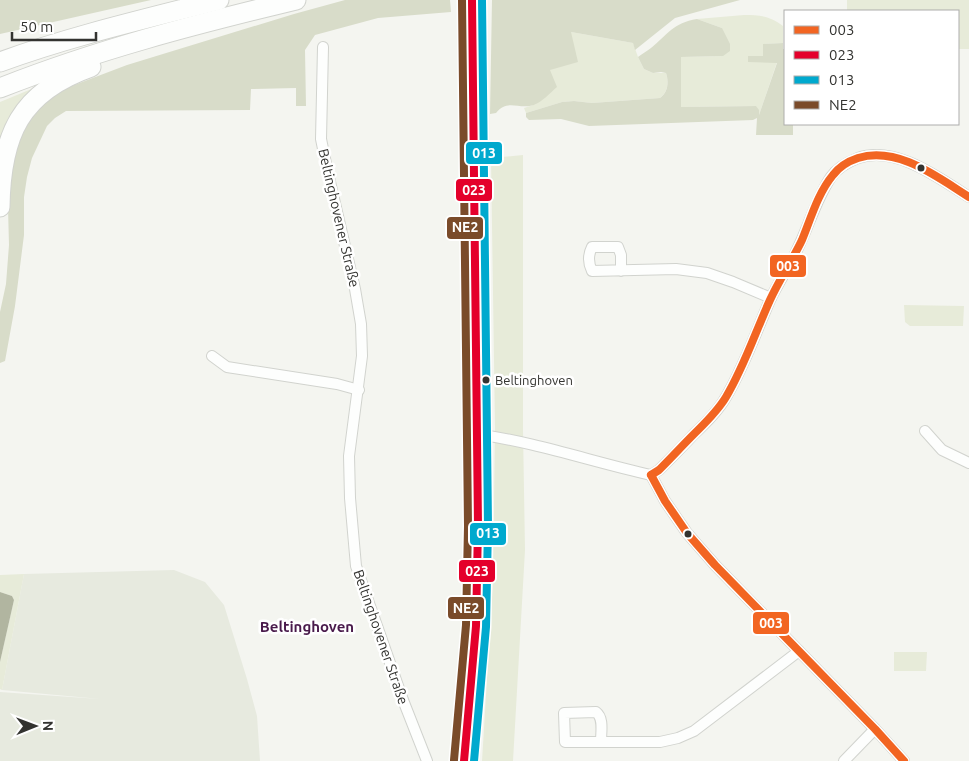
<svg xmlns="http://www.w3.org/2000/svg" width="969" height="761" viewBox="0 0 969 761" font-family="Ubuntu,sans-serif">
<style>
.built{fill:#e7eadf}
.green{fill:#e7ebd9}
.forest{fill:#d8dcc9}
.water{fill:#b1b5a0}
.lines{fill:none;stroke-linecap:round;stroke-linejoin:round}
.street-casing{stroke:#d1d3ce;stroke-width:12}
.secondary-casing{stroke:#d1d3ce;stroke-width:18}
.highway-casing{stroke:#d1d3ce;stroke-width:21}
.street{stroke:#fdfefd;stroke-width:10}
.secondary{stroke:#fdfefd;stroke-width:15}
.highway{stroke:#fdfefd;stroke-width:19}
.bus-1-casing{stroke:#fff;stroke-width:11}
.bus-2-casing{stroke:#fff;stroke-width:11}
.bus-3-casing{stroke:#fff;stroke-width:11}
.bus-4-casing{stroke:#fff;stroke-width:11}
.bus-1{stroke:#f26522;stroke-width:8}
.bus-2{stroke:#e4002b;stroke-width:8}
.bus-3{stroke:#00a9ce;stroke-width:8}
.bus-4{stroke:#7a4b2a;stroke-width:8}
.bus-dot{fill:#333330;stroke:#fff;stroke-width:2}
.labels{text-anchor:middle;stroke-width:5;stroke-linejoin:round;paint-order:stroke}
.bus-label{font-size:13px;fill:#333330;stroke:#fff;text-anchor:start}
.street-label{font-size:14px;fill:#333330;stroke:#fff}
.neighbourhood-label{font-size:15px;font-weight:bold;fill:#491a4b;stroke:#fff}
.line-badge{stroke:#fff;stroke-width:2}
.badge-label{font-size:14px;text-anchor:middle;font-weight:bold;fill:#fff}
</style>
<rect width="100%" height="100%" fill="#f4f5f0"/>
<polygon class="built" points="174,570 205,582 224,605 247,679 257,716 260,761 0,761 0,692 100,699 2,690 24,574"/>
<g class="green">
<polygon points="847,0 969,0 969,49 958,49 958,11 847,11"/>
<path d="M 744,15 C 760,15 770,16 783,26 L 783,43 L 764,44 L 763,56 L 748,56 L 748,62 L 777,62 L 758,118 L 756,106 L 681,107 L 681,57 L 723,56 L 722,28 L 697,19 Z"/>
<path d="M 571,32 L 633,43 L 638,57 L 644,69 L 653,73 L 666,73 C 669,82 668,92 660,98 L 592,103 L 574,101 L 562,102 L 526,113 L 524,108 L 536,104 L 550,70 Z"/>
<polygon points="46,83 0,154 0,102"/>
<polygon points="523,155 523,430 525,550 513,761 482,761 493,580 495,428 491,158"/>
<polygon points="904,305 964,306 963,326 910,326 905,322"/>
<polygon points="24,574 2,690 0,689 0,662 14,600 12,596 0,592 0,575"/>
<polygon points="894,652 927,652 926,671 894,671"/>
</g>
<g class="forest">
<polygon points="0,0 151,0 0,34"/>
<polygon points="345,0 450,0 451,12 378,18 315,35 305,50 306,106 296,106 296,88 251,89 250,110 66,111 55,118 47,126 32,158 27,177 24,197 24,235 15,306 5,361 0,363 0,312 6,284 9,245 8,208 10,177 14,153 23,132 34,114 50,98 69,87 127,65 294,14"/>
<path d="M 492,0 L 740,0 L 675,18 L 635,50 L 633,43 L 571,32 L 578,62 L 550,70 L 557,87 C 550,93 542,102 534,105 C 518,110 508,98 496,113 L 490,114 Z"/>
<path d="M 697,19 L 722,28 L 730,44 L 730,51 L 723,56 L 681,57 L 681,107 L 756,106 L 759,110 L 759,115 L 777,63 L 748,62 L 748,56 L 763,56 L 763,44 L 783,43 L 783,49 L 785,49 L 785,124 L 793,124 L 793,135 L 756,135 L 757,118 L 753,120 L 589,126 L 561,119 L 529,120 L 526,117 L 526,113 L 562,102 L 574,101 L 592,103 L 660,98 C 668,92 669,82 666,73 L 661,72 L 653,73 L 644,69 L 638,57 C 642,54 647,51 651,48 C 668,34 673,23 697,19 Z"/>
</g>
<polygon class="water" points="0,592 12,596 14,600 0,662"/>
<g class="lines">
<defs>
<g id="street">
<polyline points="323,47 321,139 328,173 355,289 361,324 362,356 349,456 350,498 356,566 403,700 427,761"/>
<path d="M 621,271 L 621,255 L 618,247 L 592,247 C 588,255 588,263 592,271 L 676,269 L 707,273 L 733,282 L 771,298"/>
<polyline points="212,356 227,367 337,384 359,390"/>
<polyline points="925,431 942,450 969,463"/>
<path d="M 476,434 C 535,442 593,462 651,475 L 659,470 C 671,458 683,446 694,434 C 706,423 718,411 726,397 C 744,367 756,332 770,300 C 778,283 789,267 797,250 C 809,226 816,199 831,177 C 837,168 848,162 858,158 C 896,145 939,178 969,197"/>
<polyline points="651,475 665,501 687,533 715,565 875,729 904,761"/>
<path d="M 601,741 C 601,732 604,718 596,712 L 564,713 L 565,742 L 660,742 L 678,738 L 694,731 L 799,651"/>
<polyline points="455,761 463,746"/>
<polyline points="844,761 875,729"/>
</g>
<polyline id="secondary" points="464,761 476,626 478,526 472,0"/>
<g id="highway">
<path d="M 0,62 C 71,36 145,19 219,0"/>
<path d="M 0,88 C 96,50 196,24 296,0"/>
<path d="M 0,207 C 1,135 20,92 91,67"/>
</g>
</defs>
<use href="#street" class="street-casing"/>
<use href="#secondary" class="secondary-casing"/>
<use href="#highway" class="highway-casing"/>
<use href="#street" class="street"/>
<use href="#secondary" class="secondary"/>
<use href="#highway" class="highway"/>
<defs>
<g id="bus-1">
<path d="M 651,475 L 659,470 C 671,458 682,446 693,435 C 705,423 717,412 726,397 C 744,367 755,333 770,300 C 779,280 792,261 802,240 C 811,218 818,193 833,175 C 839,167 849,161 858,158 C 898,146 937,177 969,197"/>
<polyline points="651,475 665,501 687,533 715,565 875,729 904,761"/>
</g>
<polyline id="bus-2" points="464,761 476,626 478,526 472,0"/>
<polyline id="bus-3" points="474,761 486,627 488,526 482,0"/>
<polyline id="bus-4" points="454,760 466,625 468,526 462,0"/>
</defs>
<use href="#bus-1" class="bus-1-casing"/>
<use href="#bus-2" class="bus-2-casing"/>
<use href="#bus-3" class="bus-3-casing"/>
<use href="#bus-4" class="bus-4-casing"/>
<use href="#bus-1" class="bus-1"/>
<use href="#bus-2" class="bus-2"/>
<use href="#bus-3" class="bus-3"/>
<use href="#bus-4" class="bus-4"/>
</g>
<g class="bus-dot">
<circle cx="921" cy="168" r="4.5"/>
<circle cx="486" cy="380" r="4.5"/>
<circle cx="688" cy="534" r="4.5"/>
</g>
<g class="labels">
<g class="bus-label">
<text x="495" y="385">Beltinghoven</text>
</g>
<g class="street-label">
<text transform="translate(339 218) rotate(77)" y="5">Beltinghovener Straße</text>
<text transform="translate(381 637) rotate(71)" y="5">Beltinghovener Straße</text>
</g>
<g class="neighbourhood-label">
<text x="307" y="632">Beltinghoven</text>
</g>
</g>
<g class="line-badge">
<rect x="465" y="141" width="38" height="24" rx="5" fill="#00a9ce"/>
<rect x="455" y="178" width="38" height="24" rx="5" fill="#e4002b"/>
<rect x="446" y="216" width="38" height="24" rx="5" fill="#7a4b2a"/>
<rect x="769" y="254" width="38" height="24" rx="5" fill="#f26522"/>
<rect x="469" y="522" width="38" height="24" rx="5" fill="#00a9ce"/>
<rect x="458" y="559" width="38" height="24" rx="5" fill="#e4002b"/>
<rect x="447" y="596" width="38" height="24" rx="5" fill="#7a4b2a"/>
<rect x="752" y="611" width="38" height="24" rx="5" fill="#f26522"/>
</g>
<g class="badge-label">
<text x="484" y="158">013</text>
<text x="474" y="195">023</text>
<text x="465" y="232">NE2</text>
<text x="788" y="271">003</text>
<text x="488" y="538">013</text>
<text x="477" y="576">023</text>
<text x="466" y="613">NE2</text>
<text x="771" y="628">003</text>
</g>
<rect x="784" y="10" width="175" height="115" fill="#ffffff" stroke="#adadac"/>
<rect x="794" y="26" width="25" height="8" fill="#f26522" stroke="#adadac"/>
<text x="829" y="35" font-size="15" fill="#333330">003</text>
<rect x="794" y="51" width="25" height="8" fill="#e4002b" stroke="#adadac"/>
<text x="829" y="60" font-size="15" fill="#333330">023</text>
<rect x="794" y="76" width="25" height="8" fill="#00a9ce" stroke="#adadac"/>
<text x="829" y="85" font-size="15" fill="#333330">013</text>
<rect x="794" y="101" width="25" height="8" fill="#7a4b2a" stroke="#adadac"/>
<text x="829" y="110" font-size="15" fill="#333330">NE2</text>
<g transform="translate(35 726) rotate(89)" stroke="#ffffff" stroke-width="4" paint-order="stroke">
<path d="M0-4L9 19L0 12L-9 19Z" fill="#333330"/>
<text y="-8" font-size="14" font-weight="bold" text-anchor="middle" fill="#333330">N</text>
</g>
<path d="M12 32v8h84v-8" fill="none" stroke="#333330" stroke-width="2.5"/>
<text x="20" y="32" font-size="15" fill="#333330" stroke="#ffffff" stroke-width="4" paint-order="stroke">50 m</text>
</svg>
